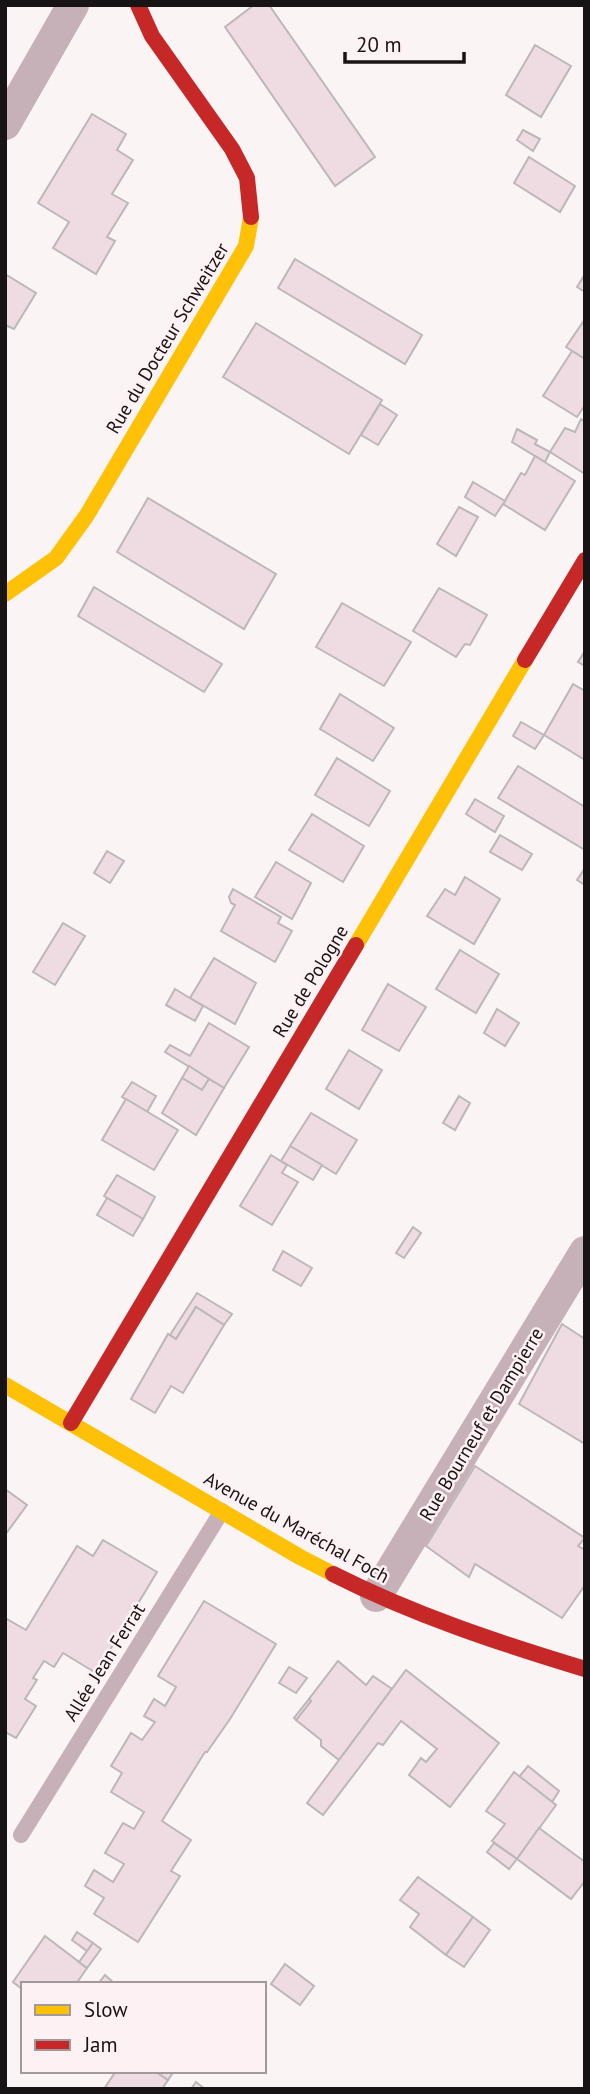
<svg xmlns="http://www.w3.org/2000/svg" width="590" height="2094" viewBox="0 0 590 2094" font-family="'PT Sans',sans-serif">
<style>
.building{fill:#efdce2;stroke:#bcb7b8;stroke-width:2}
.lines{fill:none;stroke-linecap:round;stroke-linejoin:round}
.lane{stroke:#c5b1b7;stroke-width:16}
.street{stroke:#c5b1b7;stroke-width:32}
.slow{stroke:#ffc107;stroke-width:16}
.jam{stroke:#c62828;stroke-width:16}
.labels{text-anchor:middle;stroke-width:5;stroke-linejoin:round;paint-order:stroke}
.street-label{font-size:19px;fill:#181415;stroke:#fef1f4}
</style>
<rect width="100%" height="100%" fill="#fbf4f5"/>
<g class="building">
<polygon points="254,5 269,5 375,157 335,186 225,27"/>
<polygon points="535,45 571,66 541,117 506,95"/>
<polygon points="92,114 126,134 117,150 133,160 112,194 128,203 107,237 115,241 96,274 53,248 69,222 38,203"/>
<polygon points="523,130 540,139 533,151 517,140"/>
<polygon points="529,157 575,186 560,212 514,183"/>
<polygon points="295,259 422,335 405,364 278,288"/>
<polygon points="5,274 36,293 14,329 5,325"/>
<polygon points="585,274 585,292 577,287"/>
<polygon points="585,319 585,359 566,347"/>
<polygon points="256,323 382,400 349,454 223,377"/>
<polygon points="572,351 585,359 585,405 577,417 543,396"/>
<polygon points="380,404 397,415 378,445 361,435"/>
<polygon points="581,419 585,422 585,474 550,452 565,428 575,432"/>
<polygon points="517,429 537,440 535,444 550,452 545,462 512,442"/>
<polygon points="535,456 575,481 545,530 503,504 521,473 525,475"/>
<polygon points="473,482 505,501 495,516 465,497"/>
<polygon points="148,498 276,574 244,629 117,552"/>
<polygon points="459,507 478,517 456,556 437,544"/>
<polygon points="94,587 222,664 204,692 78,616"/>
<polygon points="439,588 487,615 470,645 465,644 456,657 413,631"/>
<polygon points="342,603 411,642 384,686 316,647"/>
<polygon points="585,651 585,666 578,662"/>
<polygon points="573,684 585,691 585,760 544,735"/>
<polygon points="340,694 394,728 373,761 320,729"/>
<polygon points="521,722 544,735 535,749 513,736"/>
<polygon points="337,758 390,791 369,826 315,795"/>
<polygon points="518,766 585,807 585,850 498,798"/>
<polygon points="475,799 504,816 495,832 466,814"/>
<polygon points="312,814 364,846 343,882 289,850"/>
<polygon points="500,835 532,854 522,870 490,852"/>
<polygon points="107,851 124,861 110,883 94,873"/>
<polygon points="276,862 311,883 292,919 255,897"/>
<polygon points="585,868 585,885 577,880"/>
<polygon points="465,877 500,899 474,944 427,916 445,889 455,895"/>
<polygon points="233,889 281,917 278,923 292,931 275,962 221,931 235,905 231,903 229,897"/>
<polygon points="63,923 85,936 55,985 33,972"/>
<polygon points="460,950 499,974 476,1013 436,989"/>
<polygon points="214,958 256,983 235,1024 190,998"/>
<polygon points="388,984 426,1007 399,1051 362,1030"/>
<polygon points="175,989 203,1006 195,1021 166,1005"/>
<polygon points="497,1009 519,1023 505,1046 484,1033"/>
<polygon points="209,1023 249,1047 224,1088 165,1052 170,1045 190,1056"/>
<polygon points="349,1050 382,1070 359,1109 326,1089"/>
<polygon points="189,1066 209,1079 202,1090 182,1078"/>
<polygon points="182,1078 202,1090 209,1079 224,1088 196,1135 162,1113"/>
<polygon points="132,1082 156,1096 147,1112 122,1097"/>
<polygon points="459,1096 470,1103 455,1130 443,1123"/>
<polygon points="126,1099 178,1130 154,1170 102,1140"/>
<polygon points="311,1113 357,1140 336,1174 290,1146"/>
<polygon points="290,1146 322,1165 313,1180 281,1161"/>
<polygon points="271,1155 287,1165 282,1173 298,1182 272,1225 240,1206"/>
<polygon points="117,1175 155,1197 143,1219 104,1196"/>
<polygon points="107,1198 143,1219 133,1236 97,1215"/>
<polygon points="413,1227 421,1233 404,1258 396,1253"/>
<polygon points="283,1251 312,1268 301,1286 273,1270"/>
<polygon points="197,1293 232,1314 224,1325 196,1307 176,1339 170,1335"/>
<polygon points="196,1307 224,1325 183,1393 171,1386 155,1413 131,1399 168,1334 176,1339"/>
<polygon points="562,1324 585,1339 585,1444 519,1404"/>
<polygon points="475,1466 585,1538 578,1546 585,1550 585,1585 562,1618 475,1564 469,1577 426,1546"/>
<polygon points="5,1489 27,1505 5,1535"/>
<polygon points="103,1540 157,1572 96,1673 63,1653 54,1667 44,1661 33,1678 37,1680 25,1699 36,1706 16,1738 5,1732 5,1618 26,1630 77,1546 93,1556"/>
<polygon points="204,1601 276,1644 230,1719 207,1752 205,1752 162,1821 191,1840 171,1871 180,1876 138,1942 94,1914 104,1898 85,1886 94,1870 113,1882 124,1864 105,1853 123,1823 134,1829 144,1812 111,1792 122,1773 111,1766 131,1733 142,1740 155,1722 144,1716 154,1699 165,1706 176,1687 158,1676"/>
<polygon points="338,1661 366,1685 373,1676 392,1689 339,1760 321,1746 321,1740 296,1720 311,1701 309,1699"/>
<polygon points="289,1667 307,1678 296,1693 279,1683"/>
<polygon points="406,1670 499,1743 450,1807 409,1775 421,1758 426,1762 437,1749 401,1721 383,1745 378,1743 323,1815 307,1803"/>
<polygon points="309,1699 311,1701 296,1720 294,1718"/>
<polygon points="528,1766 559,1791 552,1802 519,1777"/>
<polygon points="514,1772 556,1805 517,1859 492,1841 505,1824 486,1811"/>
<polygon points="539,1828 585,1862 585,1881 571,1899 517,1859"/>
<polygon points="494,1843 517,1859 509,1869 487,1852"/>
<polygon points="418,1877 473,1917 446,1955 410,1927 419,1914 400,1900"/>
<polygon points="473,1917 490,1930 464,1967 446,1955"/>
<polygon points="77,1932 93,1943 87,1951 72,1940"/>
<polygon points="45,1936 87,1968 76,1984 23,1984 23,1990 13,1982"/>
<polygon points="93,1943 101,1949 87,1968 79,1962"/>
<polygon points="285,1964 314,1986 300,2005 271,1984"/>
<polygon points="105,1975 115,1984 98,1984"/>
<polygon points="116,2071 155,2071 168,2080 162,2089 104,2089"/>
<polygon points="155,2071 174,2071 168,2080"/>
<polygon points="196,2082 205,2089 191,2089"/>
</g>
<g class="lines">
<polyline class="lane" points="21,1835 222,1511"/>
<g class="street">
<polyline points="5,124 73,5"/>
<polyline points="376,1596 585,1252"/>
</g>
<g class="slow">
<polyline points="5,594 56,558 87,515 246,246 251,217"/>
<polyline points="356,945 525,660"/>
<polyline points="5,1385 300,1557 333,1574"/>
</g>
<g class="jam">
<polyline points="138,5 152,36 232,149 247,178 251,217"/>
<polyline points="525,660 585,560"/>
<polyline points="71,1423 356,945"/>
<path d="M 333,1574 C 414,1615 499,1643 585,1669"/>
</g>
</g>
<g class="labels">
<g class="street-label">
<text transform="translate(167 338) rotate(-59)" y="7">Rue du Docteur Schweitzer</text>
<text transform="translate(310 981) rotate(-59)" y="7">Rue de Pologne</text>
<text transform="translate(481 1424) rotate(-59)" y="7">Rue Bourneuf et Dampierre</text>
<text transform="translate(297 1527) rotate(29)" y="7">Avenue du Maréchal Foch</text>
<text transform="translate(104 1662) rotate(-58)" y="7">Allée Jean Ferrat</text>
</g>
</g>
<rect width="590" height="2094" fill="none" stroke="#181415" stroke-width="14"/>
<rect x="21" y="1982" width="245" height="91" fill="#fef1f4" stroke="#a2999b" stroke-width="2"/>
<rect x="35" y="2005" width="35" height="10" fill="#ffc107" stroke="#a2999b" stroke-width="2"/>
<text x="84" y="2017" font-size="21" fill="#181415">Slow</text>
<rect x="35" y="2040" width="35" height="10" fill="#c62828" stroke="#a2999b" stroke-width="2"/>
<text x="84" y="2052" font-size="21" fill="#181415">Jam</text>
<path d="M345 52v10h119v-10" fill="none" stroke="#181415" stroke-width="3.5"/>
<text x="356" y="52" font-size="21" fill="#181415" stroke="#fef1f4" stroke-width="5" paint-order="stroke">20 m</text>
</svg>
